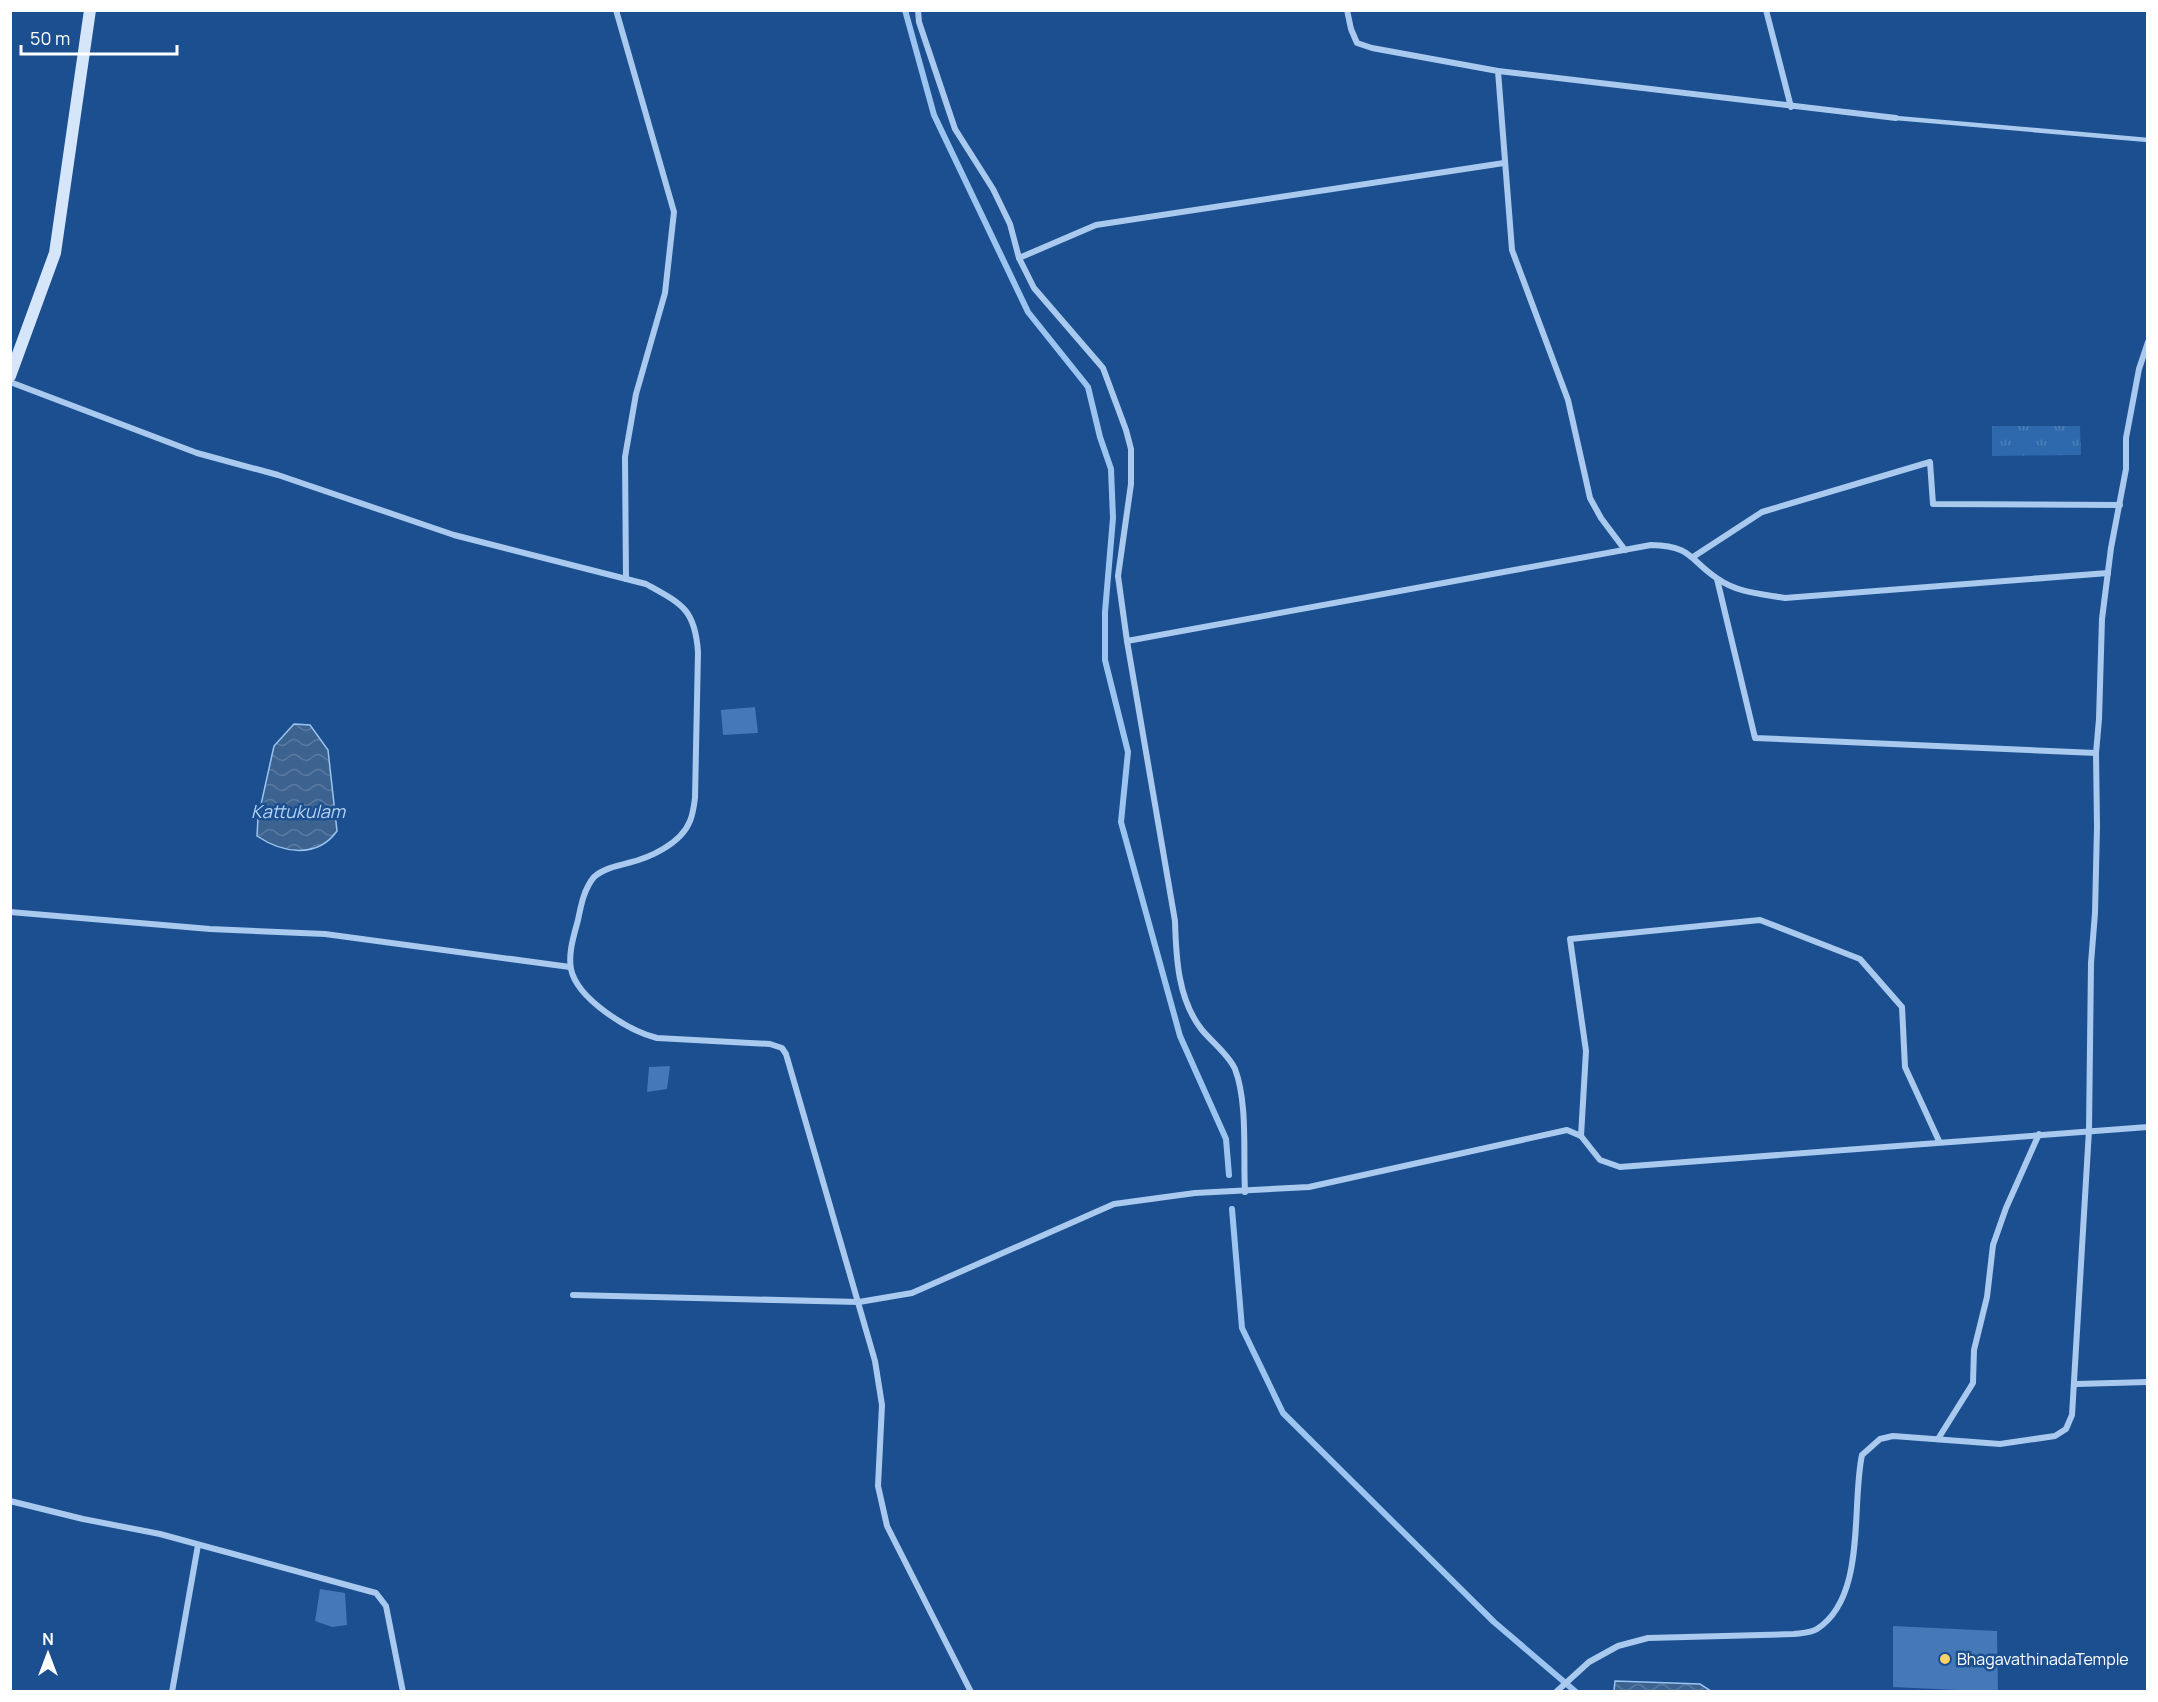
<svg xmlns="http://www.w3.org/2000/svg" width="2158" height="1702" viewBox="0 0 2158 1702" font-family="Manrope,sans-serif">
<style>
.park{fill:url(#park-tufts)}
.water{fill:url(#water-waves);stroke:#9cc4f0;stroke-width:1.5}
.lines{fill:none;stroke-linecap:round;stroke-linejoin:round}
.stream{stroke:#9cc4f0;stroke-width:6}
.building{fill:#4478b7}
.service{stroke:#a9c9ee;stroke-width:4.5}
.minor{stroke:#a9c9ee;stroke-width:6}
.secondary{stroke:#d6e6fa;stroke-width:12}
.poi-dot{fill:#ffd166;stroke:#1b4f8f;stroke-width:2}
.labels{text-anchor:middle;stroke-width:5;stroke-linejoin:round;paint-order:stroke}
.poi-label{font-size:16px;fill:#fff;stroke:#1b4f8f;text-anchor:start}
.water-label{font-size:18px;font-style:italic;fill:#b5d3f5;stroke:#1b4f8f}
</style>
<defs>
<pattern id="park-tufts" width="24" height="20" patternUnits="userSpaceOnUse" patternTransform="scale(1.5)"><rect width="24" height="20" fill="#2e69ad"/><path d="M3 7l-1-3M5 7V3M7 7l1-3M15 17l-1-3M17 17v-4M19 17l1-3" fill="none" stroke="#4d80b9"/></pattern>
<pattern id="water-waves" width="16" height="10" patternUnits="userSpaceOnUse" patternTransform="scale(1.5)"><rect width="16" height="10" fill="#3c6290"/><path d="M0 5q4-4 8 0t8 0" fill="none" stroke="#597aa1"/></pattern>
</defs>
<rect width="100%" height="100%" fill="#1b4f8f"/>
<polygon class="park" points="1992,426 2080,426 2081,455 1992,456"/>
<g class="water">
<path d="M 294,724 L 310,725 L 328,750 L 337,831 C 317,859 282,853 257,836 L 258,818 L 274,746 Z"/>
<polygon points="1615,1681 1700,1684 1711,1691 1614,1691"/>
</g>
<g class="lines">
<g class="stream">
<polyline points="905,10 934,115 1028,312 1088,387 1100,437 1111,469 1113,518 1105,612 1105,660 1128,752 1121,822 1180,1036 1226,1139 1229,1175"/>
<polyline points="1232,1209 1242,1328 1283,1413 1494,1622 1576,1692"/>
</g>
</g>
<g class="building">
<polygon points="755,707 758,733 723,735 721,710"/>
<polygon points="670,1066 667,1089 647,1092 649,1067"/>
<polygon points="320,1589 345,1593 347,1625 332,1627 315,1621"/>
<polygon points="1893,1626 1997,1631 1998,1692 1893,1687"/>
</g>
<g class="lines">
<polyline class="service" points="1896,118 2148,140"/>
<g class="minor">
<polyline points="616,10 674,212 665,293 636,394 625,457 626,579"/>
<polyline points="918,10 919,22 955,129 993,189 1010,224 1019,258 1034,288 1103,368 1126,430 1131,449 1131,484 1118,576 1127,641"/>
<polyline points="1347,10 1351,29 1357,43 1372,48 1498,71 1896,118"/>
<polyline points="1766,10 1791,107"/>
<polyline points="1498,71 1512,250 1568,400 1590,498 1601,518 1625,550"/>
<polyline points="1019,258 1096,225 1504,163"/>
<path d="M 10,382 L 197,453 L 278,475 L 454,535 L 646,584 C 682,604 695,609 698,652 L 695,798 C 694,806 693,814 690,821 C 681,844 649,858 628,863 C 616,866 603,869 594,877 C 584,889 581,905 578,920 C 574,935 568,953 571,969 C 577,999 629,1031 657,1038 L 770,1044 L 782,1048 L 786,1054 L 875,1361 L 882,1405 L 878,1486 L 887,1526 L 971,1692"/>
<polyline points="1693,557 1762,512 1930,462 1933,504 2120,505"/>
<polyline points="1717,579 1755,738 2096,753"/>
<polyline points="10,912 210,929 325,934 570,967"/>
<polyline points="1581,1136 1586,1051 1570,939 1760,920 1860,959 1902,1007 1905,1067 1939,1141"/>
<path d="M 1245,1192 C 1243,1155 1248,1103 1235,1069 C 1229,1055 1212,1042 1202,1030 C 1178,1000 1176,958 1175,921 L 1127,641 L 1651,545 C 1693,546 1689,560 1718,579 C 1738,593 1762,594 1785,598 L 2108,573"/>
<polyline points="573,1295 859,1302 912,1293 1114,1204 1195,1193 1309,1187 1567,1130 1581,1136 1600,1160 1620,1167 2148,1127"/>
<polyline points="2076,1384 2148,1382"/>
<polyline points="1938,1439 1973,1383 1974,1350 1987,1297 1993,1245 2006,1208 2039,1134"/>
<polyline points="10,1501 83,1519 160,1534 376,1593 386,1606 403,1692"/>
<polyline points="172,1692 198,1545"/>
<path d="M 1556,1692 L 1589,1662 L 1618,1646 L 1648,1638 L 1794,1634 C 1801,1633 1811,1633 1817,1629 C 1867,1597 1851,1505 1862,1455 L 1880,1439 L 1893,1436 L 2000,1444 L 2055,1436 L 2066,1429 L 2072,1415 L 2089,1130 L 2091,963 L 2095,913 L 2097,827 L 2096,753 L 2099,719 L 2102,619 L 2111,548 L 2126,469 L 2126,438 L 2139,369 L 2148,342"/>
</g>
<polyline class="secondary" points="10,376 55,253 90,10"/>
</g>
<circle class="poi-dot" cx="1945" cy="1659" r="6"/>
<g class="labels">
<g class="poi-label">
<text x="1957" y="1665">BhagavathinadaTemple</text>
</g>
<g class="water-label">
<text x="298" y="818">Kattukulam</text>
</g>
</g>
<rect width="2158" height="1702" fill="none" stroke="#ffffff" stroke-width="24"/>
<g transform="translate(48 1654)" stroke="#1b4f8f" stroke-width="4.5" paint-order="stroke">
<path d="M0-4.5L10 22L0 15L-10 22Z" fill="#ffffff"/>
<text y="-9" font-size="16" font-weight="bold" text-anchor="middle" fill="#ffffff">N</text>
</g>
<path d="M21 45v9h156v-9" fill="none" stroke="#ffffff" stroke-width="3"/>
<text x="30" y="45" font-size="18" fill="#ffffff" stroke="#1b4f8f" stroke-width="4.5" paint-order="stroke">50 m</text>
</svg>
